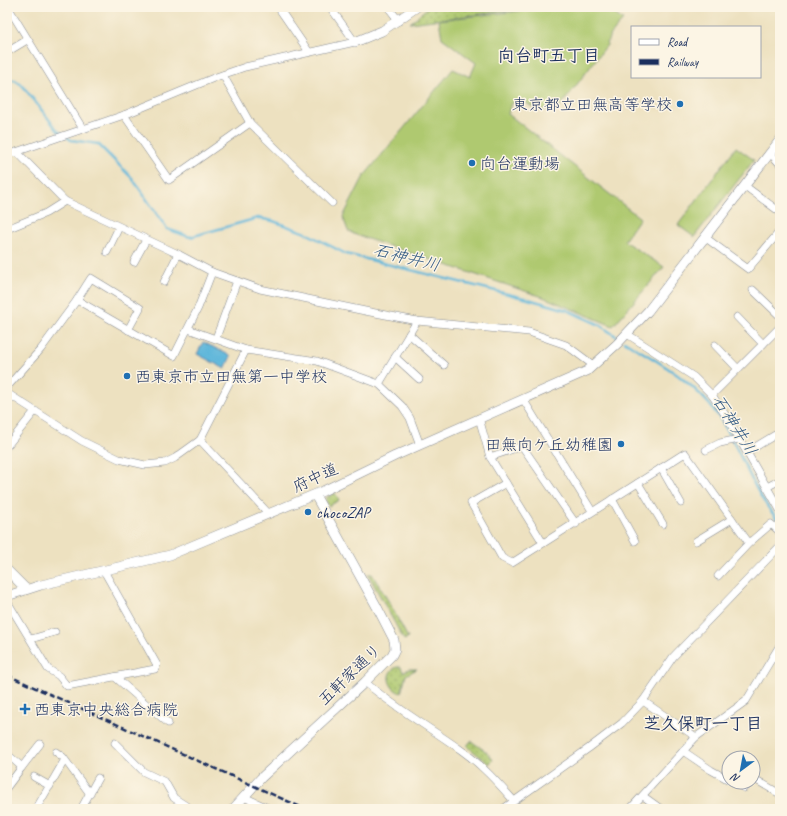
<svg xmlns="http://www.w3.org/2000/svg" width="787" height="816" viewBox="0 0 787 816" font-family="Caveat,'Klee One',sans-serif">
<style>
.park{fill:url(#park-dots);stroke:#657c66}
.pitch{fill:#afc96f;stroke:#657c66}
.water{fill:#5db6da;stroke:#3c729c}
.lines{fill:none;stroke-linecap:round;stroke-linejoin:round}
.stream{stroke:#5db6da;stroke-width:2.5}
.minor-casing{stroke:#84888f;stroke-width:8}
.tertiary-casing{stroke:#84888f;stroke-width:10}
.minor{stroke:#fff;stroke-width:7}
.tertiary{stroke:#fff;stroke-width:9}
.rail{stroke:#1b2f5e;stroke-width:2.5;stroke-dasharray:6 3;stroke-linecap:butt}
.poi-dot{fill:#1f6fb2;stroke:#fcf5e5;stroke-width:1.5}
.labels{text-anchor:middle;stroke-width:3;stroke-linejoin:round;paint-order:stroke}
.poi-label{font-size:16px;fill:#1b2f5e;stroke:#fcf5e5;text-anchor:start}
.street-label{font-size:16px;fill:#1b2f5e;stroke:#fcf5e5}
.neighbourhood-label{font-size:17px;font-weight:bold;fill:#1b2f5e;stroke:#fcf5e5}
.water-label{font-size:17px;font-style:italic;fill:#2f5883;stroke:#fcf5e5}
</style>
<defs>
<pattern id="park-dots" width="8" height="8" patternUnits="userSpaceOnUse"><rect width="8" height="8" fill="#afc96f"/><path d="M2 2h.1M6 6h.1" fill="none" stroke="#8ea45e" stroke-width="1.8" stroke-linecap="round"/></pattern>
</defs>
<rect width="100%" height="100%" fill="#fcf5e5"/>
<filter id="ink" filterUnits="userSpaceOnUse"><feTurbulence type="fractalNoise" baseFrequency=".025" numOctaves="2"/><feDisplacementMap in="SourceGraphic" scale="8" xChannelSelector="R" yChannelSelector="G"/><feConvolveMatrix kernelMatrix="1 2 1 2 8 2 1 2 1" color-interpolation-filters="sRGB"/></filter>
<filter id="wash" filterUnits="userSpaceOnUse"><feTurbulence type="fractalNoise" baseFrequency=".012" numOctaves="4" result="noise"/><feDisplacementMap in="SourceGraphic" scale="16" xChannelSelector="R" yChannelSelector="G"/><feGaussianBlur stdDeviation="0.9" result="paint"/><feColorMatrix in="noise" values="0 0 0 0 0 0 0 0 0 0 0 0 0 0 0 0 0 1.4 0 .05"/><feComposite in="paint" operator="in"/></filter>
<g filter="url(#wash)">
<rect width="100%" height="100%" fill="#ede1c0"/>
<g class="park">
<polygon points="428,7 537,7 410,23"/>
<polygon points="335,493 339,500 329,506 326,501 327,497"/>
<polygon points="368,574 372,574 389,602 408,638 404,640"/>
<path d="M 397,667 L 401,667 L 403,672 L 409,669 L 417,669 L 406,675 L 401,693 C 389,689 383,673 397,667 Z"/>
<polygon points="471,741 488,753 493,760 489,764 467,746"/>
</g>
<g class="pitch">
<polygon points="556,7 605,7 623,20 609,37 607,45 559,108 537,110 522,100 511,103 508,114 640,218 624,241 664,267 613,326 543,297 356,235 348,231 343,217 364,176 453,69 470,77 476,63 442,38 439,20"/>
<polygon points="736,147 754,160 694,237 678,225"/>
</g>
<polygon class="water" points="203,342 231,356 225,369 197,354"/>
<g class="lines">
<g class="stream">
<polyline points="7,80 15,80 22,85 58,131 71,140 98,144 132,178 167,229 190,237 258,218 273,221 306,233 346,254 528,299 567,310 598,324 619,338"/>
<path d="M 624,341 C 658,362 693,380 717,414 C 741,448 751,491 780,522"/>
</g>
</g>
</g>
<g filter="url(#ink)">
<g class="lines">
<defs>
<g id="minor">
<polyline points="8,7 83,129"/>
<polyline points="278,7 309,52"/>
<polyline points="388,7 399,21"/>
<polyline points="7,52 27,40"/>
<polyline points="223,75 250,123 332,203"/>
<polyline points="124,115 169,180 250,123"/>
<polyline points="17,152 65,201 178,254 212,272 260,289 365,311 417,321 529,332 566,345 593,365"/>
<polyline points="770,153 780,164"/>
<polyline points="7,155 124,115 216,77 245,67 355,42 330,7"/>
<polyline points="745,186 780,212"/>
<polyline points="7,229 46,213 65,201"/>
<polyline points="706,238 748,269 780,231"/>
<polyline points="107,252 119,227"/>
<polyline points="134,262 146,240"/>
<polyline points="164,282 178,254"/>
<polyline points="753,290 780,316"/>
<polyline points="77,300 91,278 140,308 128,330"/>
<polyline points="737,317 763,344"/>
<polyline points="188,329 246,350 317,361 379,384 402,406 410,418 420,445"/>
<polyline points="409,334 444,365"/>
<polyline points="627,334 694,377 712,395 726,416 780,510"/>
<polyline points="216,338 237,281"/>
<polyline points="715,345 738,369"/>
<polyline points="395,357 419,379"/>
<polyline points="379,384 417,321"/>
<polyline points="7,387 41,349 77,300 174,356 198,308 212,272"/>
<polyline points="7,393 82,441 119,459 145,465 165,463 175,458 200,440 246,350"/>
<polyline points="712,395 780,327"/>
<polyline points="523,399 592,511"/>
<polyline points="479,418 490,457 543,543"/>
<polyline points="200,440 269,514"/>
<polyline points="7,446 35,411"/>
<polyline points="706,450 720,443 739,439"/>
<polyline points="747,452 780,432"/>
<polyline points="490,457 522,446 576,524"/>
<polyline points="661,468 681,503"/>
<polyline points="506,483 471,503 502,558 512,563 685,453 749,543"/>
<polyline points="638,483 663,524"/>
<polyline points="767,487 780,480"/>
<polyline points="612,499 635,541"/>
<polyline points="696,541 732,519"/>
<polyline points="718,576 749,543 771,524 780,532"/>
<polyline points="7,601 48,669 59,676 67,686 155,669 157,665 104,571"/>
<polyline points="31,639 55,632"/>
<polyline points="115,677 168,723"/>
<path d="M 365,682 C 395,708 429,727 461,750 C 481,764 498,783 514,801"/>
<polyline points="643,701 696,737"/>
<polyline points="115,743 144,772 165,782 174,798 191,809"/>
<polyline points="683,751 711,770 729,780"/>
<polyline points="56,752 63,757 90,794"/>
<polyline points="7,754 22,767 7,787"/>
<polyline points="22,767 40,744"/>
<polyline points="34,777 50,786"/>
<polyline points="753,778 780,794"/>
<polyline points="733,782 744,788 748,782"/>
<polyline points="643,796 661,809"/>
<polyline points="244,797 270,809"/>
<polyline points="36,809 64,761"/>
<polyline points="81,809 98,778"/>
<polyline points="503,809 589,748 622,723 643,701 673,657 780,546"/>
<polyline points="630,809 696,737 746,701 780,645"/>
</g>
<g id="tertiary">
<polyline points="355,42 382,31 417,7"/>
<polyline points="7,570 26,589"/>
<polyline points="7,596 41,585 170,555 323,491 395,456 587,371 617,344 648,311 780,140"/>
<polyline points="233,809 261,778 365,682 392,655 395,649 394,640 377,607 315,495"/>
</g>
</defs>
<use href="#minor" class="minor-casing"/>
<use href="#tertiary" class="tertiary-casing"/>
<use href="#minor" class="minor"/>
<use href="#tertiary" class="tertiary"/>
<polyline class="rail" points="7,675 305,809"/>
</g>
</g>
<g class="poi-dot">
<circle cx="680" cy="104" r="4"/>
<circle cx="472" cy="163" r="4"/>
<circle cx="127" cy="376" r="4"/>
<circle cx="621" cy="444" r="4"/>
<circle cx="308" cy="512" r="4"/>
<path d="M23 703h4v4h4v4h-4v4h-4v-4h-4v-4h4z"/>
</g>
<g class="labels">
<g class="poi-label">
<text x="672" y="110" text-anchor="end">東京都立田無高等学校</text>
<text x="480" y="169">向台運動場</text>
<text x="135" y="382">西東京市立田無第一中学校</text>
<text x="613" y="450" text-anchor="end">田無向ケ丘幼稚園</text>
<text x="316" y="518">chocoZAP</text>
<text x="34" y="715">西東京中央総合病院</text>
</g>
<g class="street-label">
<text transform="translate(315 477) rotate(-25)" y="6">府中道</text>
<text transform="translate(349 674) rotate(-44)" y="6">五軒家通り</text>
</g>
<g class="neighbourhood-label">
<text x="549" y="61">向台町五丁目</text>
<text x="703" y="729">芝久保町一丁目</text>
</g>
<g class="water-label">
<text transform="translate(407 257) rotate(14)" y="6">石神井川</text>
<text transform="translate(735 425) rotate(58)" y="6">石神井川</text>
</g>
</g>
<rect width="787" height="816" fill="none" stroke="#fcf5e5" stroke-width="24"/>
<rect x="631" y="26" width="130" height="52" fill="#fcf5e5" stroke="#a2a6af"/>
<rect x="639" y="39" width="20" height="6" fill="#ffffff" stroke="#a2a6af"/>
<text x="667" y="46" font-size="12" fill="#1b2f5e">Road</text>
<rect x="639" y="59" width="20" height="6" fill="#1b2f5e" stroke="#a2a6af"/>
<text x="667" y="66" font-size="12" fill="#1b2f5e">Railway</text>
<g transform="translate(741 770) rotate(212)"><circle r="19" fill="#fcf5e5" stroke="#a2a6af"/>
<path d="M0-3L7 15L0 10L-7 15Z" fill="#1f6fb2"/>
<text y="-6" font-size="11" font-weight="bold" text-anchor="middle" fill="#1b2f5e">N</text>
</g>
</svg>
